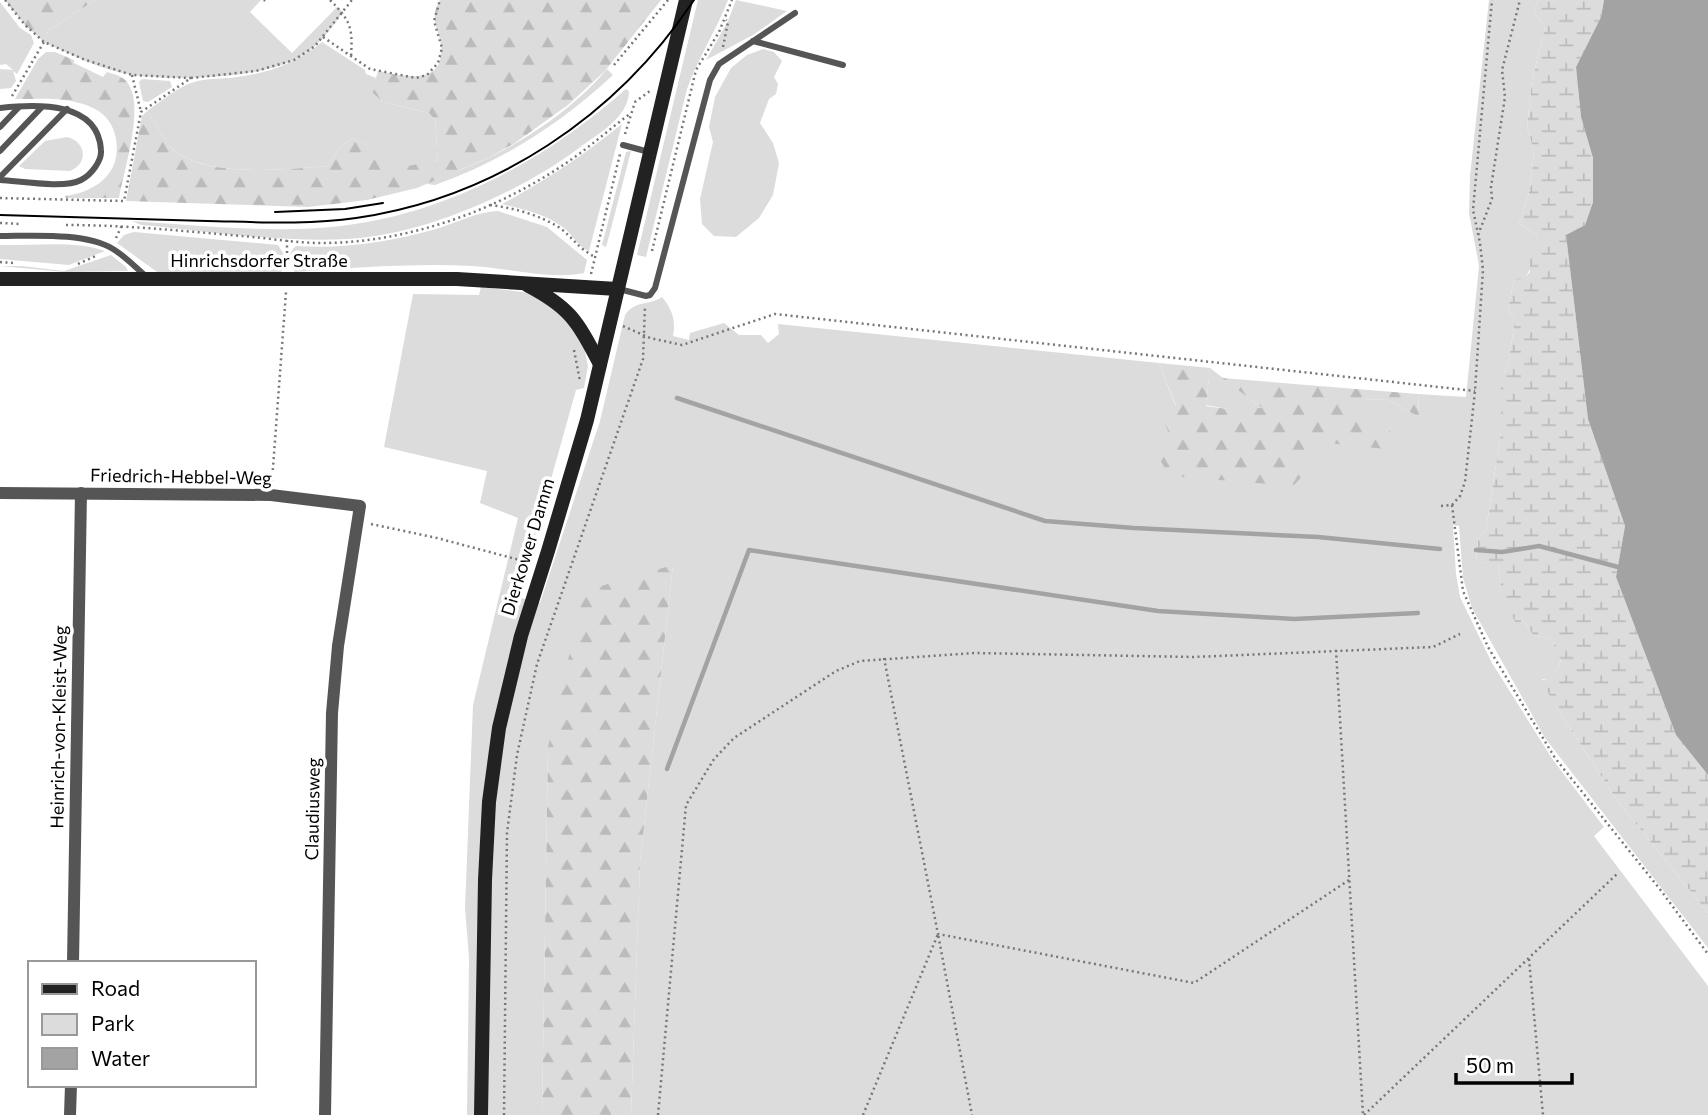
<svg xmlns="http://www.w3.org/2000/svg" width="1708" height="1115" viewBox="0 0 1708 1115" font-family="Commissioner,sans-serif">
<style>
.green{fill:#dcdcdc}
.forest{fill:url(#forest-firs)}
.wetland{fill:url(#wetland-marsh)}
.water{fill:#a3a3a3}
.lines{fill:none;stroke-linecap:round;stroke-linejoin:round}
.stream{stroke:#a3a3a3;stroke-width:4.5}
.path{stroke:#777;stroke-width:2.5;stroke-dasharray:2 3.5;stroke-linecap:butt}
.lane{stroke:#555;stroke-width:6}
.street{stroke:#555;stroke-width:12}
.secondary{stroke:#222;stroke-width:14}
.tram{stroke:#000;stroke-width:2}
.labels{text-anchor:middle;stroke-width:7;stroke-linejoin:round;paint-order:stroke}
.street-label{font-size:18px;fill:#000;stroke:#fff}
</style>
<defs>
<pattern id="forest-firs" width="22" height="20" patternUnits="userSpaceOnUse" patternTransform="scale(1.75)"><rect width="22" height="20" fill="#dcdcdc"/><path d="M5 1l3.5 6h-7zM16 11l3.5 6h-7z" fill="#bbb"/></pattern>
<pattern id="wetland-marsh" width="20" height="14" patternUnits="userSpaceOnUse" patternTransform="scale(1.75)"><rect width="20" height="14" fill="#dcdcdc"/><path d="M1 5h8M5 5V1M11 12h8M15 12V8" fill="none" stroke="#bbb"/></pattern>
</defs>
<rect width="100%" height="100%" fill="#fff"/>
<g class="green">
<path d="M 95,0 L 261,0 L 250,12 L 292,53 L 337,7 L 343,12 C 332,28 319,45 303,55 C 266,79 178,81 134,75 C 103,71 72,55 44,42 L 48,31 Z"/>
<path d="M 698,0 L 728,0 C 716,31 698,58 687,89 L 646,257 L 637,255 Z"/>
<polygon points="736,0 787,11 753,35 706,60 728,21"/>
<path d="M 1489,0 L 1538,0 L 1534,12 L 1545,27 L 1532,81 L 1527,127 L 1534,151 L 1530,189 L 1519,224 L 1536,234 L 1542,251 L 1524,279 L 1514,279 L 1508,310 L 1515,319 L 1509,360 L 1504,373 L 1501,375 L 1501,432 L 1486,529 L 1478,539 L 1476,562 L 1498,563 L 1501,588 L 1533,635 L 1551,639 L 1561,659 L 1554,679 L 1542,679 L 1556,707 L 1619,803 L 1708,913 L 1708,948 L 1545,738 L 1472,608 L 1463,578 L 1459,526 L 1453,525 L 1456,574 L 1460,597 L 1492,663 L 1553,760 L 1604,827 L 1594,836 L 1708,986 L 1708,1115 L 631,1115 L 640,863 L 673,565 L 548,747 L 542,1115 L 467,1115 L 469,958 L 465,908 L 473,705 L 518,518 L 480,503 L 487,471 L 384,447 L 413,294 L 479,295 L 481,287 L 531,293 L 564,313 L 584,347 L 588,366 L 584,388 L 576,390 L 518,597 L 540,603 L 600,421 L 625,315 C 635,300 648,306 662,297 C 672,309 676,320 673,336 L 689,340 L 690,333 L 724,323 L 739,335 L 761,335 L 768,343 L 779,334 L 778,324 L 1159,363 L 1176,407 L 1160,409 L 1169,434 L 1306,441 L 1364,417 L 1364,399 L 1388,400 L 1419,417 L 1418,394 L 1466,397 L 1479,266 L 1469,213 L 1470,176 Z"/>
<polygon points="0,2 20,28 31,35 34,43 17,74 13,71 16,81 11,88 0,89 0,69 13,70 6,64 0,65"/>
<path d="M 322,42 L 365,70 L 366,74 L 376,78 L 373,92 L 383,102 L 429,113 L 435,120 L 438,160 L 409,167 L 353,138 L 341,146 L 328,166 C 288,169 201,179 171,147 C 162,137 155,122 147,111 C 162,101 177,87 194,82 C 207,78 223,79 237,77 C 270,73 296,63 322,42 Z"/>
<polygon points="763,49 774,52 782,61 774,77 778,84 776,94 769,99 760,123 773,143 779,163 773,195 759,218 736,237 714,236 702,224 700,199 713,142 709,127 715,97 731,68 747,55"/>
<path d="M 607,69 L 613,75 C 560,124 503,161 435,185 L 427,184 C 446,174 467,168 486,159 C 530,138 576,106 607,69 Z"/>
<polygon points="142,79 170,81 172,87 148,102 143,101 139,82"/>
<path d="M 626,89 L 629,91 C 629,117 598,134 579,148 C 519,193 424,235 348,239 C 283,243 207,231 141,225 L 132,221 C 187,225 242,230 297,229 C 422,227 534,170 626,89 Z"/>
<path d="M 622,124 L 589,251 C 578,247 573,235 564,228 C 546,214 523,209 502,204 C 545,181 584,155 622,124 Z"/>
<path d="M 67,137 C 86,142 89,163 70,171 L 25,169 L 19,166 L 45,141 Z"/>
<polygon points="631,151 608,240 606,247 602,245 626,152"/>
<path d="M 498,211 L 547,227 L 587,260 L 584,273 C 547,280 509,268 472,266 C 413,263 354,268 295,272 C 290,263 287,253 296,246 C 346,249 388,242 436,229 C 456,223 476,212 498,211 Z"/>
<polygon points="134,232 278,245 283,253 283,269 281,272 157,272 117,243 124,235"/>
<path d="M 0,245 C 32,246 76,240 105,251 L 69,265 L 0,259 Z"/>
<polygon points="111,255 126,267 128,271 65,272 0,266 22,266 64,271"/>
<polygon points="1210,368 1263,409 1227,409 1206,405"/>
</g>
<g class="forest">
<polygon points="5,0 95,0 48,31 44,42 25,25"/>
<path d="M 440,0 L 661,0 L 605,71 L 568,105 L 515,143 L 488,158 L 417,188 L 367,200 L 308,207 L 126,201 L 142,116 L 147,111 C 155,122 162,137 171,147 C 200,179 287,169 328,166 L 341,146 L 353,138 L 408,166 L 438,160 L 435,120 L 429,113 L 383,102 L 372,92 L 378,71 C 401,75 444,88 441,47 C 440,28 428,21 440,0 Z"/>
<path d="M 46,52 L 55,52 L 74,60 L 74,63 L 103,77 L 107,72 C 116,75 124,76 129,85 C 144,109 124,170 119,198 L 66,198 L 65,196 C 96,192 122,173 116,139 C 114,127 107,115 95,109 C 71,96 41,99 15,99 L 38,59 Z"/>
<polygon points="1159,363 1210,368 1206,406 1227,409 1262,408 1222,378 1418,394 1419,417 1388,400 1364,399 1364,417 1390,431 1386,449 1307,441 1312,466 1293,486 1170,476 1158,457 1169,434 1159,409 1176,406"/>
<polygon points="673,565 640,863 631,1115 542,1115 548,747 584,591"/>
</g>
<polygon class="wetland" points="1538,0 1604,0 1601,17 1576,67 1581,117 1593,158 1593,202 1585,225 1566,235 1588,419 1625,526 1616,577 1676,735 1708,775 1708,913 1619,803 1556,707 1541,680 1554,678 1561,660 1551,639 1533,635 1525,623 1515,622 1501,588 1498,564 1476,562 1478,539 1486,529 1501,432 1501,374 1504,373 1509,360 1515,319 1508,310 1514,279 1524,278 1530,272 1530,258 1541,251 1536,234 1519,224 1530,189 1534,151 1527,127 1532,81 1545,27 1534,12"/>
<polygon class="water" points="1604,0 1708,0 1708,775 1676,735 1616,577 1625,526 1588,419 1566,235 1585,225 1593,202 1593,158 1581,117 1576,67 1601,17"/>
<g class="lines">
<g class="stream">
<polyline points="677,398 1045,521 1134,528 1318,537 1440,549"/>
<polyline points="1476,550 1502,552 1539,546 1618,567"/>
<polyline points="667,769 749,550 1158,611 1294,619 1418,613"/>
</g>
<g class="path">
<polyline points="5,0 25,25 44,42 83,59 132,75 191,78"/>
<polyline points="264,0 265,1"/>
<path d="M 330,0 C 350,20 353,27 351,56"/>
<polyline points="323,37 370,69 416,78 427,75 438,63 442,48 434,21 440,0"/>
<polyline points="723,47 728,22 726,20"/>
<polyline points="614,65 668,0"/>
<polyline points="132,75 141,112"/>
<polyline points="12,96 44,42"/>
<polyline points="625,134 635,102 650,91"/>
<polyline points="0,198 124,201 141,112 191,78 256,71 294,60 315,46 352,0"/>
<path d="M 490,205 C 514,208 540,215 560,228 C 573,238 578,248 595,257"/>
<polyline points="0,223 21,224"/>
<path d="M 66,225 C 125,225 183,231 242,236 C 268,238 295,243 322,243 C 409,243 501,209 572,159 C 592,145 611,128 631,113"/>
<polyline points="1478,235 1492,199 1491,187 1505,97 1502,70 1520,0"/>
<polyline points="116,238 122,225"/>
<polyline points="287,240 287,264"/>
<polyline points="652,251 696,70 719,32 732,0"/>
<polyline points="0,262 14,263"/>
<polyline points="78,264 98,255"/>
<polyline points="591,274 620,154"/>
<polyline points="623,326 650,338 682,345 775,314 1475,391"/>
<polyline points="574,350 580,381"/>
<polyline points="272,481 286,292"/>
<polyline points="1452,505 1463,591 1488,647 1555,758 1659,888 1708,954"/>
<polyline points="1441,506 1452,505 1460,496 1465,482 1475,391 1483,270 1480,243 1473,210 1492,0"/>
<polyline points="371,524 437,538 531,563"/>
<polyline points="1336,650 1363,1115"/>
<polyline points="884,658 938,934 1194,983 1349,880"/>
<polyline points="1529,959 1543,1115"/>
<polyline points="504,1115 507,833 517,755 537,664 643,359 645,306"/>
<polyline points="658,1115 686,805 714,759 734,738 836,671 860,661 974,653 1194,657 1433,647 1460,634"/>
<polyline points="863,1115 938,934 972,1115"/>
<polyline points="1364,1115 1618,873"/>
</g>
<g class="lane">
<polyline points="753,41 843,65"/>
<path d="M 0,108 C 37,104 98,101 101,150 C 102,161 91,175 81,180 C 64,189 20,181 0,180"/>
<polyline points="0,127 19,107"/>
<polyline points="623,145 649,152"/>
<polyline points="0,151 41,108"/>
<polyline points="0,177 67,109"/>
<path d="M 0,236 C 32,236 85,232 113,249 C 125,256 136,268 147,277"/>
<polyline points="619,289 646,296 650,295 655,288 710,80 719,64 795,13"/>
</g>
<g class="street">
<polyline points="0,493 271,495 360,506 338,646 332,713 325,1115"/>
<polyline points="73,963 81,493"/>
<polyline points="70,1115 71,1085"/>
</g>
<g class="secondary">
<polyline points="0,279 457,279 617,289"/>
<path d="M 527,285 C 571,308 577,321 600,364"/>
<polyline points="481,1115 485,880 489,802 499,728 521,636 548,551 587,420 686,0"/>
</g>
<g class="tram">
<polyline points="275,212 345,209 383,203"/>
<path d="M 0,215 C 69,217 138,219 207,221 C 257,222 307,225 356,218 C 495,198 617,116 694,0"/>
</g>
</g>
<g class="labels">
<g class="street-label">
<text x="259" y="267">Hinrichsdorfer Straße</text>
<text transform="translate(181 477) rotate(1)" y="6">Friedrich-Hebbel-Weg</text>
<text transform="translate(528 547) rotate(-73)" y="6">Dierkower Damm</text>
<text transform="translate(59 727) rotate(-89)" y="6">Heinrich-von-Kleist-Weg</text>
<text transform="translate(313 809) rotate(-89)" y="6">Claudiusweg</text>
</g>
</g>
<rect x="28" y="961" width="228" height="126" fill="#ffffff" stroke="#999999" stroke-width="2"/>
<rect x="42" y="984" width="35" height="10" fill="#222222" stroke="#999999" stroke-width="2"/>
<text x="91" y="996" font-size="21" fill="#000000">Road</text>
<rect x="42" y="1014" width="35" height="21" fill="#dcdcdc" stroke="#999999" stroke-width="2"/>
<text x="91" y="1031" font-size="21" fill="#000000">Park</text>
<rect x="42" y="1048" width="35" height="21" fill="#a3a3a3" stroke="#999999" stroke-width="2"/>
<text x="91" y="1066" font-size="21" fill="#000000">Water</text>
<path d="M1456 1073v10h116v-10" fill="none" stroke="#000000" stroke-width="3.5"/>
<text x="1466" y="1073" font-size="21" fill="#000000" stroke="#ffffff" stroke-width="5" paint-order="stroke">50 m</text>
</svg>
